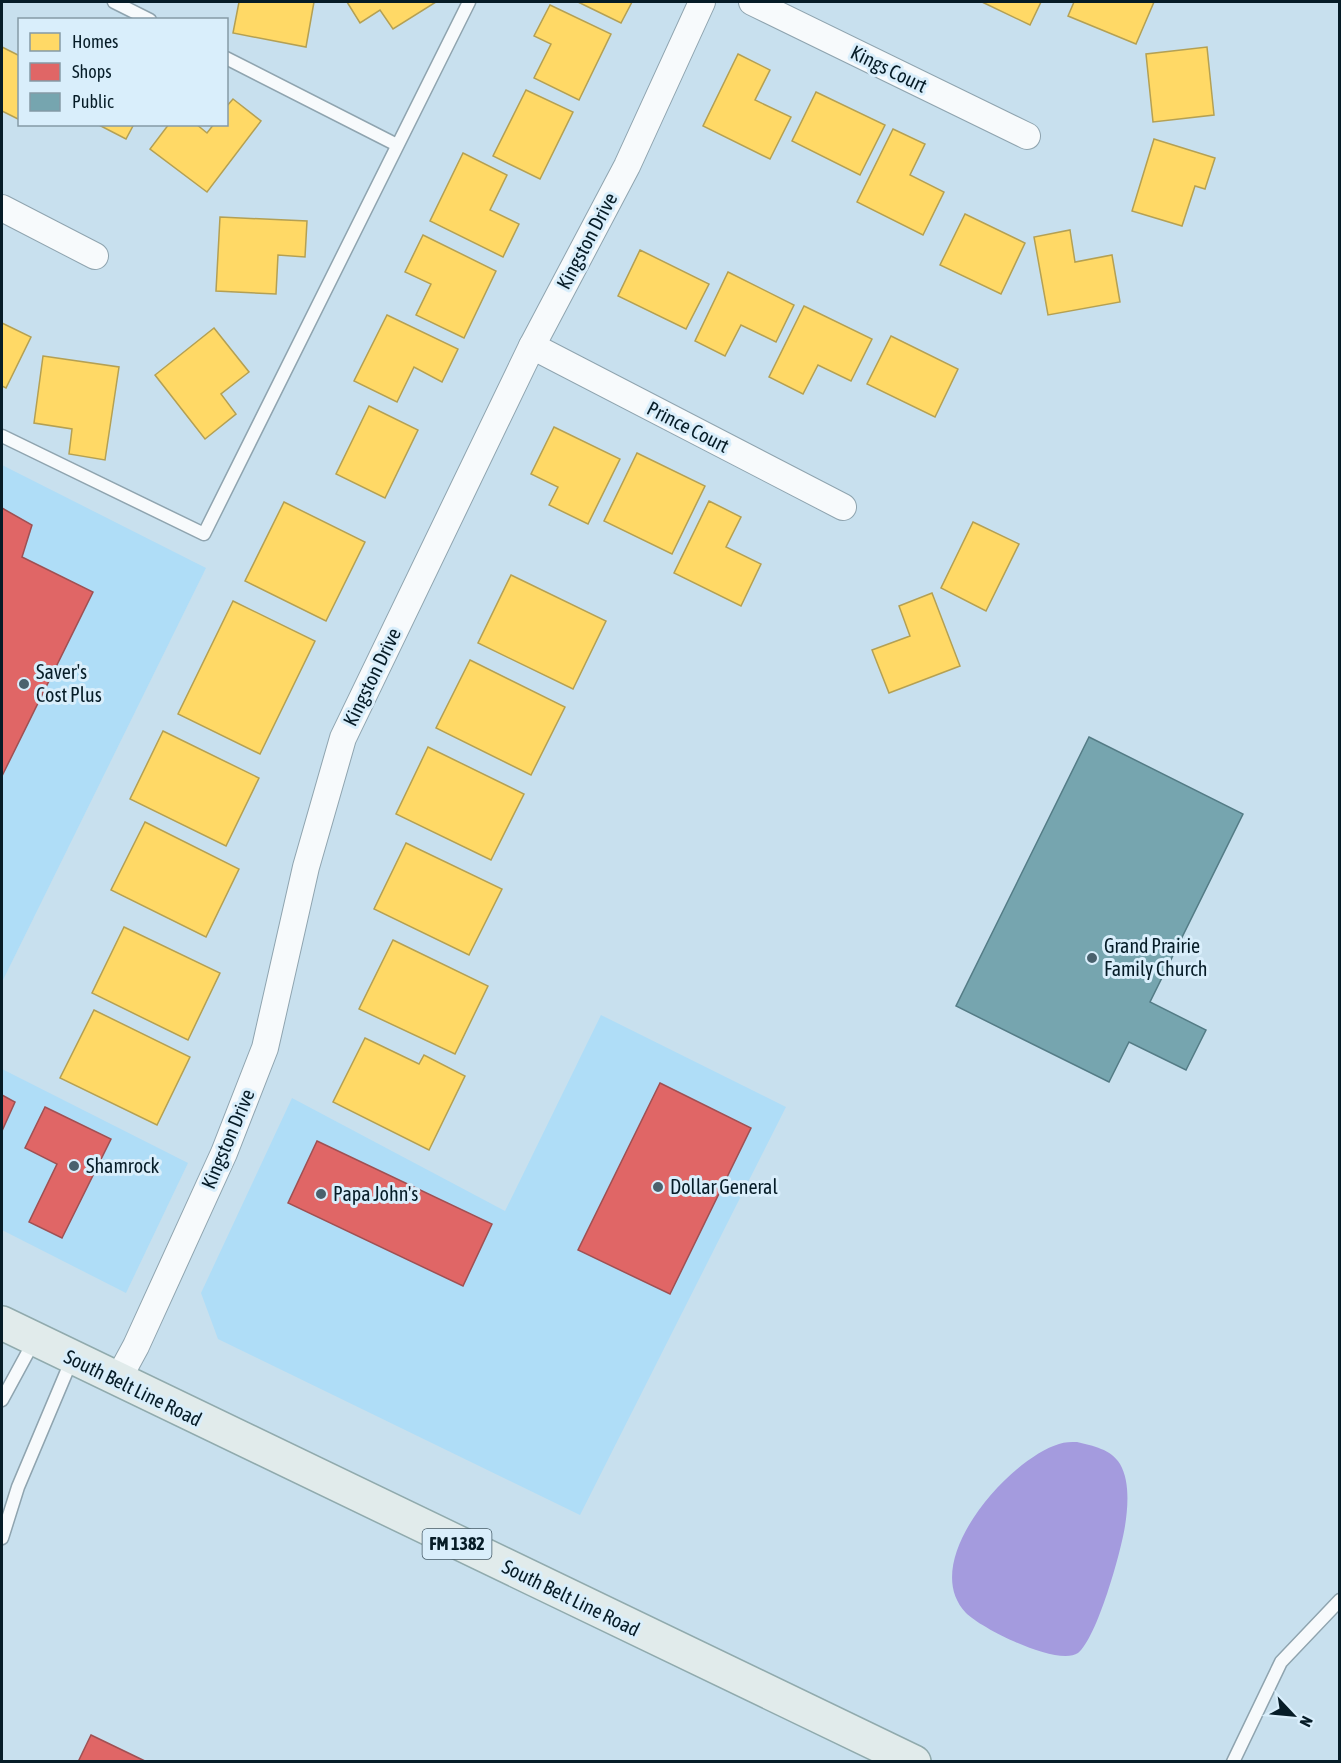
<svg xmlns="http://www.w3.org/2000/svg" width="1341" height="1763" viewBox="0 0 1341 1763" font-family="'Asap Condensed',sans-serif">
<style>
.built{fill:#afddf7}
.water{fill:#a49bde}
.homes{fill:#ffd966;stroke:#b4a053;stroke-width:1.5}
.shops{fill:#e06666;stroke:#9f5053;stroke-width:1.5}
.public{fill:#76a5af;stroke:#547c86;stroke-width:1.5}
.lines{fill:none;stroke-linecap:round;stroke-linejoin:round}
.lane-casing{stroke:#8fa4af;stroke-width:15}
.street-casing{stroke:#8fa4af;stroke-width:28}
.primary-casing{stroke:#90aaad;stroke-width:36}
.lane{stroke:#f7fafc;stroke-width:12}
.street{stroke:#f7fafc;stroke-width:26}
.primary{stroke:#e1ebeb;stroke-width:33}
.poi-dot{fill:#4a616d;stroke:#d9eefb;stroke-width:2}
.labels{text-anchor:middle;stroke-width:6;stroke-linejoin:round;paint-order:stroke}
.shield{fill:#d9eefb;stroke:#455b67;stroke-width:1.5}
.shield-label{font-size:18px;font-weight:bold;fill:#061c27}
.street-label{font-size:20px;fill:#061c27;stroke:#d9eefb}
.poi-label{font-size:20px;fill:#061c27;stroke:#d9eefb;text-anchor:start}
</style>
<rect width="100%" height="100%" fill="#c8e0ee"/>
<g class="built">
<polygon points="2,465 206,568 2,982"/>
<polygon points="601,1015 786,1107 580,1515 218,1339 201,1293 292,1098 505,1211"/>
<polygon points="2,1069 188,1163 126,1293 2,1230"/>
</g>
<path class="water" d="M 1077,1442 C 1093,1446 1111,1449 1120,1464 C 1130,1481 1128,1507 1125,1526 C 1121,1552 1097,1638 1078,1653 C 1058,1667 982,1629 966,1613 C 917,1562 1009,1459 1059,1444 C 1065,1442 1071,1442 1077,1442 Z"/>
<g class="homes">
<polygon points="239,2 314,2 306,47 233,33"/>
<polygon points="347,2 436,2 393,29 380,10 360,23"/>
<polygon points="578,2 632,2 621,23"/>
<polygon points="982,2 1041,2 1030,25"/>
<polygon points="1074,2 1154,2 1136,44 1068,16"/>
<polygon points="550,5 611,34 579,100 534,78 551,44 534,36"/>
<polygon points="2,47 20,56 20,120 2,111"/>
<polygon points="1207,47 1214,115 1153,122 1146,54"/>
<polygon points="738,54 770,70 755,100 791,117 770,159 703,126"/>
<polygon points="526,90 573,112 540,179 493,156"/>
<polygon points="816,92 885,125 860,175 792,141"/>
<polygon points="233,99 261,121 207,192 150,149 169,124 196,124 207,133 214,124 226,124 226,107"/>
<polygon points="97,124 134,124 126,139"/>
<polygon points="893,129 925,144 910,175 944,192 923,235 857,202"/>
<polygon points="1154,139 1215,158 1205,189 1195,186 1182,226 1132,211"/>
<polygon points="463,153 507,175 490,210 519,224 503,257 430,221"/>
<polygon points="965,214 1025,243 1001,294 940,265"/>
<polygon points="220,217 307,221 305,257 278,255 276,294 216,291"/>
<polygon points="1070,230 1075,262 1112,255 1120,302 1048,315 1034,237"/>
<polygon points="423,235 496,271 464,338 416,315 431,284 405,272"/>
<polygon points="640,250 709,284 686,329 618,296"/>
<polygon points="728,272 794,305 776,342 741,325 725,356 695,341"/>
<polygon points="804,306 872,339 851,381 818,365 803,394 769,377"/>
<polygon points="387,315 458,349 442,382 414,367 397,402 354,381"/>
<polygon points="2,323 31,337 6,388 2,386"/>
<polygon points="214,328 249,372 221,394 236,414 205,439 155,375"/>
<polygon points="891,336 958,369 935,417 867,384"/>
<polygon points="43,356 119,367 105,460 69,454 72,429 34,423"/>
<polygon points="369,406 418,430 385,498 336,474"/>
<polygon points="554,427 620,459 588,524 549,505 558,487 531,474"/>
<polygon points="637,453 705,486 672,554 604,521"/>
<polygon points="709,501 741,517 726,547 761,564 741,606 674,573"/>
<polygon points="284,502 365,542 326,621 245,581"/>
<polygon points="973,522 1019,544 986,611 941,588"/>
<polygon points="511,575 606,621 573,689 478,643"/>
<polygon points="932,593 960,666 889,693 872,650 910,636 899,606"/>
<polygon points="233,601 315,641 260,754 178,714"/>
<polygon points="470,660 565,707 531,775 436,728"/>
<polygon points="163,731 259,778 226,846 130,799"/>
<polygon points="428,747 524,794 491,860 396,814"/>
<polygon points="145,822 239,869 206,937 111,890"/>
<polygon points="406,843 502,889 469,955 374,909"/>
<polygon points="124,927 220,973 188,1040 92,993"/>
<polygon points="393,940 488,986 455,1054 359,1009"/>
<polygon points="94,1010 190,1057 157,1125 60,1078"/>
<polygon points="365,1038 419,1064 424,1055 465,1076 429,1150 333,1102"/>
</g>
<g class="shops">
<polygon points="2,508 32,525 22,557 93,592 2,776"/>
<polygon points="660,1083 751,1128 670,1294 578,1250"/>
<polygon points="2,1095 15,1102 2,1131"/>
<polygon points="45,1107 111,1139 62,1238 29,1222 57,1164 25,1148"/>
<polygon points="317,1141 492,1224 463,1286 288,1203"/>
<polygon points="91,1735 147,1762 78,1762"/>
</g>
<polygon class="public" points="1089,737 1243,814 1150,1002 1206,1030 1186,1070 1129,1042 1109,1082 956,1006"/>
<g class="lines">
<defs>
<g id="lane">
<polyline points="114,2 150,20"/>
<polyline points="226,58 397,145"/>
<polyline points="2,436 204,534 469,2"/>
<polyline points="2,1400 34,1341"/>
<polyline points="2,1538 18,1487 72,1359"/>
<polyline points="1233,1762 1281,1662 1340,1600"/>
</g>
<g id="street">
<polyline points="752,2 1027,136"/>
<polyline points="2,208 95,256"/>
<polyline points="532,346 843,507"/>
<polyline points="117,1381 136,1346 224,1153 265,1048 306,867 343,738 532,346 627,166 702,2"/>
</g>
<polyline id="primary" points="2,1323 914,1762"/>
</defs>
<use href="#lane" class="lane-casing"/>
<use href="#street" class="street-casing"/>
<use href="#primary" class="primary-casing"/>
<use href="#lane" class="lane"/>
<use href="#street" class="street"/>
<use href="#primary" class="primary"/>
</g>
<g class="poi-dot">
<circle cx="24" cy="684" r="6"/>
<circle cx="1092" cy="958" r="6"/>
<circle cx="74" cy="1166" r="6"/>
<circle cx="658" cy="1187" r="6"/>
<circle cx="321" cy="1194" r="6"/>
</g>
<g class="labels">
<rect class="shield" x="422.5" y="1529" width="69" height="30" rx="4.5"/>
<g class="shield-label">
<text x="457" y="1550">FM 1382</text>
</g>
<g class="street-label">
<text transform="translate(889 69) rotate(26)" y="7">Kings Court</text>
<text transform="translate(587 241) rotate(-62)" y="7">Kingston Drive</text>
<text transform="translate(688 427) rotate(27)" y="7">Prince Court</text>
<text transform="translate(372 677) rotate(-64)" y="7">Kingston Drive</text>
<text transform="translate(228 1139) rotate(-67)" y="7">Kingston Drive</text>
<text transform="translate(133 1388) rotate(26)" y="7">South Belt Line Road</text>
<text transform="translate(571 1598) rotate(26)" y="7">South Belt Line Road</text>
</g>
<g class="poi-label">
<text x="36" y="679">Saver's<tspan x="36" dy="23">Cost Plus</tspan></text>
<text x="1104" y="953">Grand Prairie<tspan x="1104" dy="23">Family Church</tspan></text>
<text x="86" y="1173">Shamrock</text>
<text x="670" y="1194">Dollar General</text>
<text x="333" y="1201">Papa John's</text>
</g>
</g>
<rect width="1341" height="1763" fill="none" stroke="#061c27" stroke-width="6"/>
<rect x="18" y="18" width="210" height="108" fill="#d9eefb" stroke="#859aa6" stroke-width="1.5"/>
<rect x="30" y="33" width="30" height="18" fill="#ffd966" stroke="#859aa6" stroke-width="1.5"/>
<text x="72" y="48" font-size="18" fill="#061c27">Homes</text>
<rect x="30" y="63" width="30" height="18" fill="#e06666" stroke="#859aa6" stroke-width="1.5"/>
<text x="72" y="78" font-size="18" fill="#061c27">Shops</text>
<rect x="30" y="93" width="30" height="18" fill="#76a5af" stroke="#859aa6" stroke-width="1.5"/>
<text x="72" y="108" font-size="18" fill="#061c27">Public</text>
<g transform="translate(1293 1715) rotate(116)" stroke="#d9eefb" stroke-width="4.5" paint-order="stroke">
<path d="M0-4.5L10 22L0 15L-10 22Z" fill="#061c27"/>
<text y="-9" font-size="16" font-weight="bold" text-anchor="middle" fill="#061c27">N</text>
</g>
</svg>
